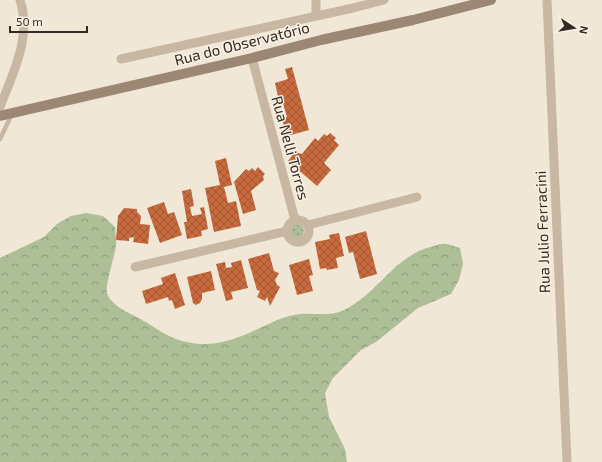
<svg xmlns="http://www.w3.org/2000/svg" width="602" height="462" viewBox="0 0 602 462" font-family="'Exo 2',sans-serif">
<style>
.grass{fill:url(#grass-dots)}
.forest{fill:url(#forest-crowns)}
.building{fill:url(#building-cross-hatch)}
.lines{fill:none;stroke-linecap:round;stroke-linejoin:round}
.lane{stroke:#c8b7a3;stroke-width:4.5}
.street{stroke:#c8b7a3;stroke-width:9}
.secondary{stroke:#9c8674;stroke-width:10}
.labels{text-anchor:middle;stroke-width:3;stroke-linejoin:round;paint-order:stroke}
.street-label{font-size:15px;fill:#332b25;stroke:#f9f0e2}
</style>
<defs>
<pattern id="grass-dots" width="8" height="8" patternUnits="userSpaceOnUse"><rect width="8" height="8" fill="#aebf97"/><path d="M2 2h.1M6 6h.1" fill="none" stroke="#8e9b7b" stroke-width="1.8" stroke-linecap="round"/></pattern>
<pattern id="forest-crowns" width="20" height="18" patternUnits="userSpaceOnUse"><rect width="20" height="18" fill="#aebf97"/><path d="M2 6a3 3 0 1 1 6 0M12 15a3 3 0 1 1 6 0" fill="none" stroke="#8e9b7b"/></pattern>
<pattern id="building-cross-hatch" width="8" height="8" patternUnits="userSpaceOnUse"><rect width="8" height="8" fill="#c76b3e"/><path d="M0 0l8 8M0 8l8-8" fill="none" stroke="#a25834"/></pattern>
</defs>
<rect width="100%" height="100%" fill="#f1e7d6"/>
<circle class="grass" cx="297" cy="231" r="7"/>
<path class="forest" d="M 86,213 L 103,216 L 115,227 C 115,233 117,240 116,245 C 115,256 105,284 107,293 C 111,307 133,314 144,321 C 154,327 165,335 176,339 C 202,348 224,344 249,333 C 263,327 278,318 294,315 C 310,311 329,318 344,310 C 379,293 394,255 434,246 C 437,245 442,243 446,244 C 450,244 455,247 460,248 L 463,264 L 459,280 L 451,294 L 418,308 L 376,342 L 361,350 L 333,378 L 325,393 L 329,417 L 345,449 L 347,462 L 0,462 L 0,258 L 44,237 L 57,224 L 71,216 Z"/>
<g class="building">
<polygon points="292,67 309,130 287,136 282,119 287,117 282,100 279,101 275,83 288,79 285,69"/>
<polygon points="330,133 336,138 334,140 339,145 324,163 331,170 317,186 288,161 295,152 302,154 315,138 318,141 324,134 327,136"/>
<polygon points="226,158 232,185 224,187 228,203 236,201 241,226 214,232 205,188 220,185 215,161"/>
<polygon points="258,167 265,174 263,176 264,180 251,191 256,210 243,214 234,182 246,169 249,171 252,168 255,171"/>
<polygon points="191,189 194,206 190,207 192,216 202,214 200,208 204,207 208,229 201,231 202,236 187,239 184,222 187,222 182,191"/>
<polygon points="164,202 168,214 174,212 182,235 160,243 147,208"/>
<polygon points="124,208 137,209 137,212 141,216 140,224 150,225 148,244 133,242 134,237 129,238 129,241 116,240 118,216"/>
<polygon points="366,231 377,274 360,279 353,252 349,253 345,237"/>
<polygon points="339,233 344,256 336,258 338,268 327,270 326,268 320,269 315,242 330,239 329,235"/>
<polygon points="269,253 274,271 279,273 275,280 277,285 280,287 270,306 267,297 265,301 257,297 260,291 257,290 248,259"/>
<polygon points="309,259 313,275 309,276 313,291 297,295 289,265"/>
<polygon points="241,260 248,288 231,292 233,299 226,301 216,264 225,262 226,268 232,267 231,263"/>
<polygon points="211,271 215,290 202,293 202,299 200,303 196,305 193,303 187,277"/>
<polygon points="175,273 185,305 175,309 172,300 169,301 168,297 146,304 142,291 163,284 161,278"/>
</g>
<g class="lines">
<polyline class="lane" points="0,139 12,114"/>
<g class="street">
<polyline points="316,0 316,16"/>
<polyline points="547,0 567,462"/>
<polyline points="252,58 295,220"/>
<polyline points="121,59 353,8 384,0"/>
<path d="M 0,107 C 13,73 32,37 20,0"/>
<circle cx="298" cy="231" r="11"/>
<polyline points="308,225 417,197"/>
<polyline points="135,267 287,231"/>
</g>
<polyline class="secondary" points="0,116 252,58 321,40 413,20 491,0"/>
</g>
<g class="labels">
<g class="street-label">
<text transform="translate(242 44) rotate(-14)" y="5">Rua do Observatório</text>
<text transform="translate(290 148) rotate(75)" y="5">Rua Nelli Torres</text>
<text transform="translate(543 232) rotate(-92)" y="5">Rua Julio Ferracini</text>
</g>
</g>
<g transform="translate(574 28) rotate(102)" stroke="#f9f0e2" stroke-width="3" paint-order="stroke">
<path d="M0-3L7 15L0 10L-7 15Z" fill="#332b25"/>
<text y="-6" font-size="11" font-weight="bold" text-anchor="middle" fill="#332b25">N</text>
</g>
<path d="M10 26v6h77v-6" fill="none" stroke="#332b25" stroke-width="2"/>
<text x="16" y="26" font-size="12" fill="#332b25" stroke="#f9f0e2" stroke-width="3" paint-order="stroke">50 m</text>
</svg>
